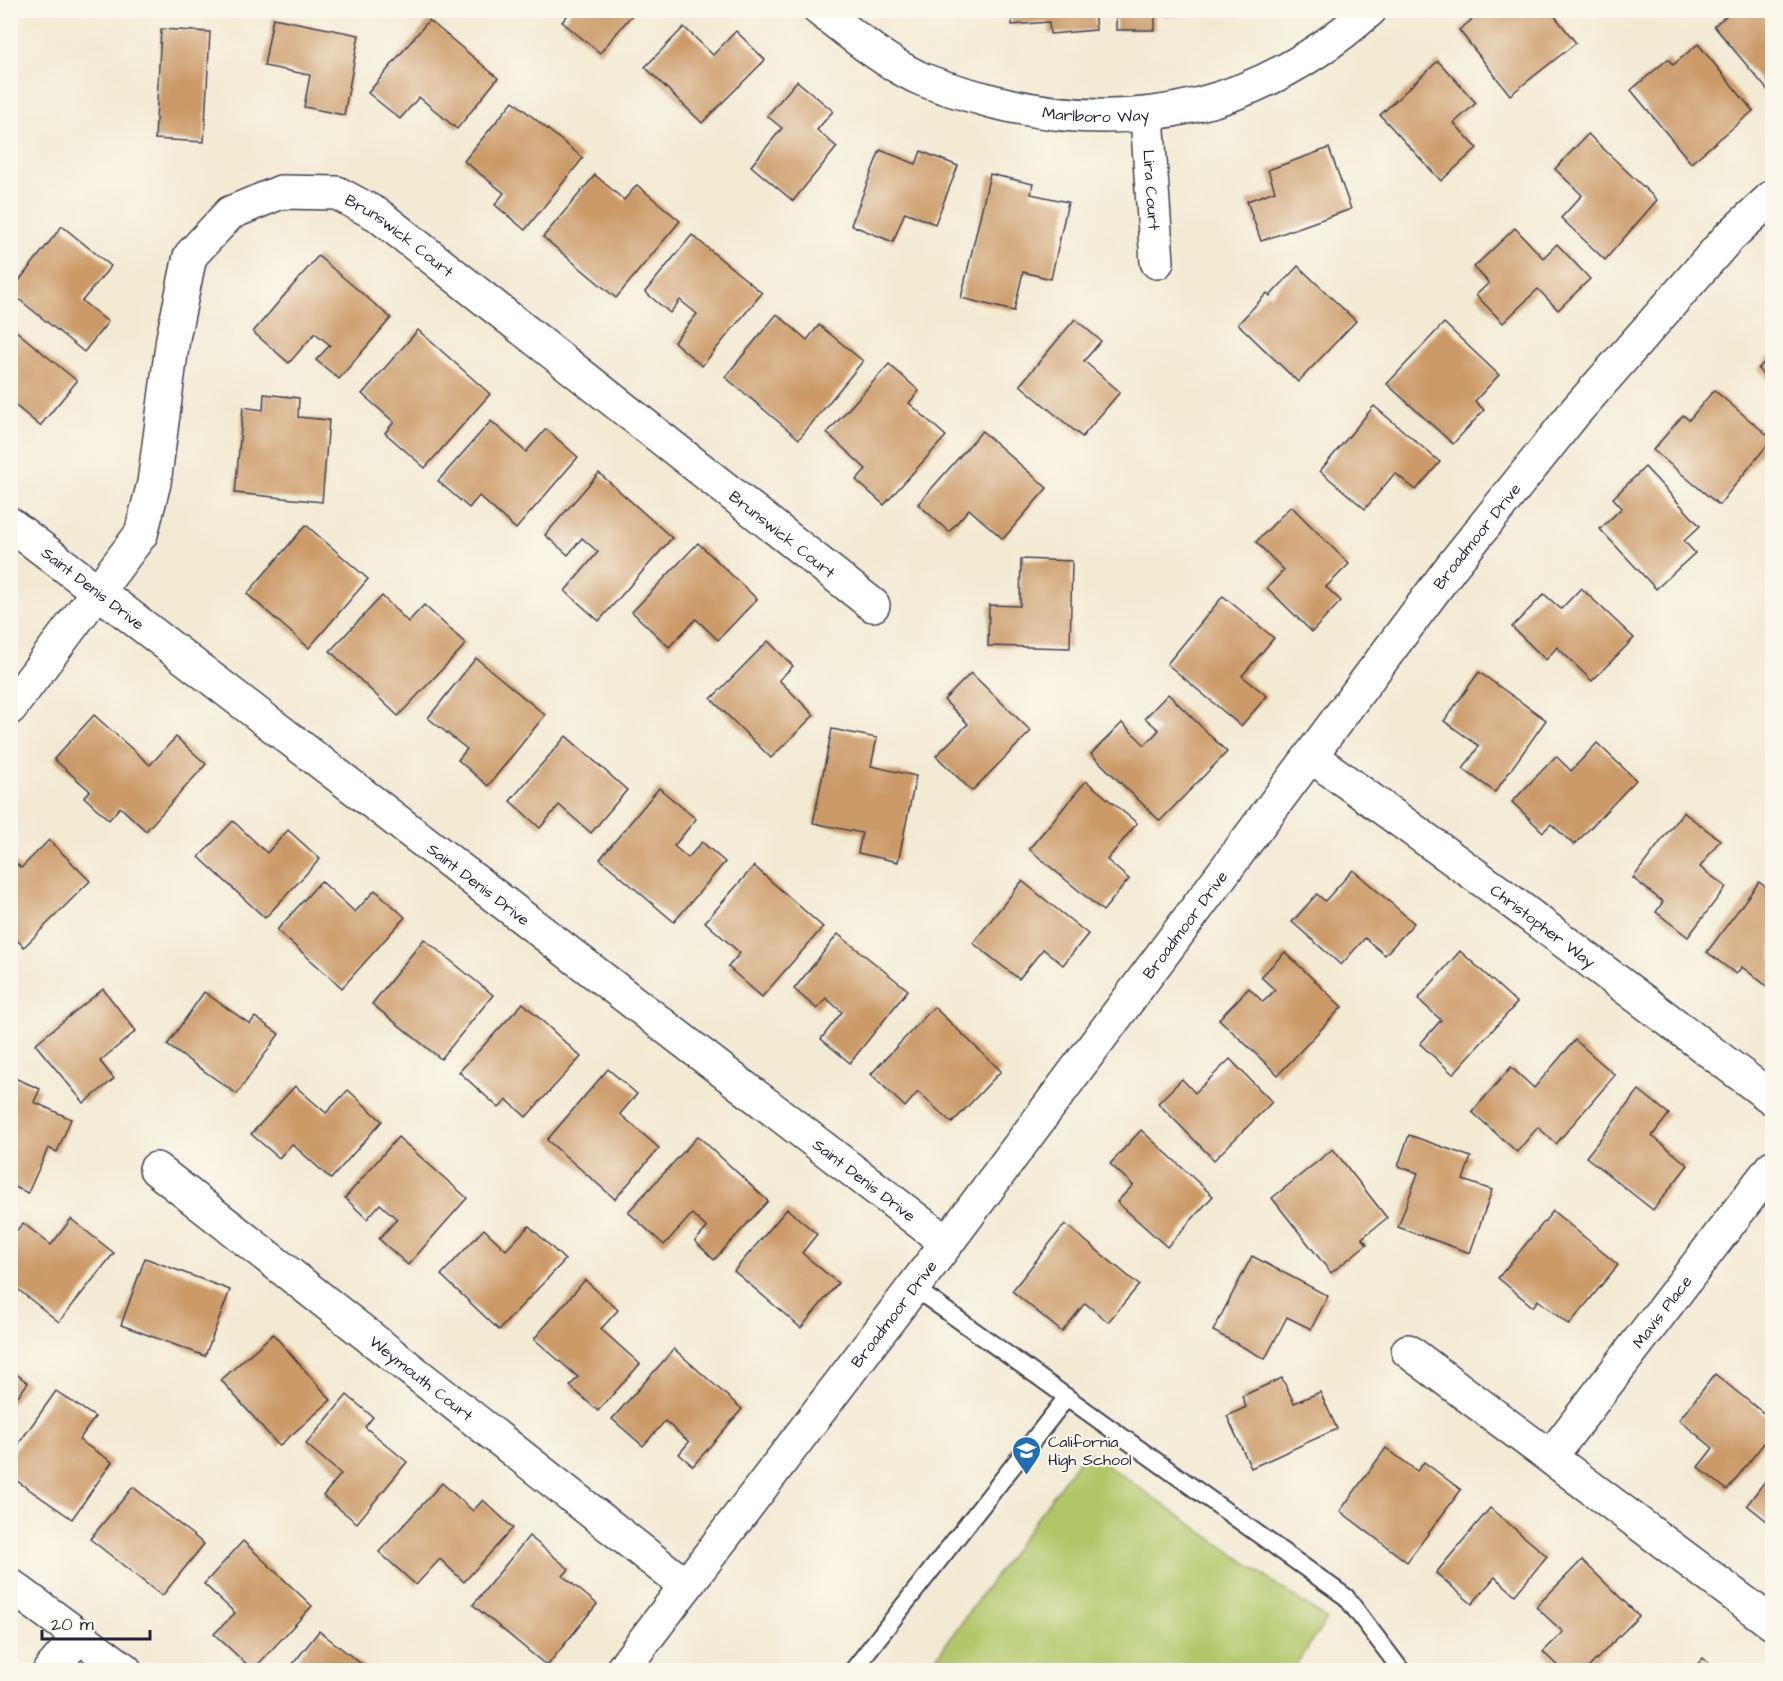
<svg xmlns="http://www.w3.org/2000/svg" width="1783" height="1681" viewBox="0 0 1783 1681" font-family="'Architects Daughter',sans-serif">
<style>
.green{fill:#b1c76b;stroke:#6a7453;stroke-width:1.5}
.building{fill:#cb9a67}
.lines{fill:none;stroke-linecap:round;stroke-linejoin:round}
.service-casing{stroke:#414052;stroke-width:20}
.minor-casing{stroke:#414052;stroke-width:36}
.tertiary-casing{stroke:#414052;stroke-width:36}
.service{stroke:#fff;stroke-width:16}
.minor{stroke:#fff;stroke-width:33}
.tertiary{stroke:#fff;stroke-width:33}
.labels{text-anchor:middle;stroke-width:4.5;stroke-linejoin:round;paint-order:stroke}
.street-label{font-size:16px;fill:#22223b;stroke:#fbf7ec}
.poi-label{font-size:16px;fill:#22223b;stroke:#fbf7ec;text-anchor:start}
</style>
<rect width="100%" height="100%" fill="#fbf7ec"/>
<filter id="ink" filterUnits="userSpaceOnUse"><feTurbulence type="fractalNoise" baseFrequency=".0167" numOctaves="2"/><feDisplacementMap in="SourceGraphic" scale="12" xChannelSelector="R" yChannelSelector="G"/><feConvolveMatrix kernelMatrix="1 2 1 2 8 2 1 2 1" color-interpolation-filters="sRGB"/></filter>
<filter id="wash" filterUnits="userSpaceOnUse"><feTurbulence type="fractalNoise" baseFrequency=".008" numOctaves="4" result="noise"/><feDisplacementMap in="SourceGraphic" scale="24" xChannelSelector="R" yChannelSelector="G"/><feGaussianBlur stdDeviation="1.35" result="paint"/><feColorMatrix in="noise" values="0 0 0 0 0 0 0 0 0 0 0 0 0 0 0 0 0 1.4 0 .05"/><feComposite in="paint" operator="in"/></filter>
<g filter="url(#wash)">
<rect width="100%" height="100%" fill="#f3ead3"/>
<polygon class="green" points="1086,1450 1327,1620 1292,1670 927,1670"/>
<g id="blocks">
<g class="building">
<polygon points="572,10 636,10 600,53 562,22"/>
<polygon points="1011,10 1094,10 1096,30 1050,34 1049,22 1012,25"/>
<polygon points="1116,10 1194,10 1194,15 1155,16 1155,30 1116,30"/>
<polygon points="1484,10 1550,10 1576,43 1510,95 1459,30"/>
<polygon points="1733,10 1772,10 1772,91 1770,93 1714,26"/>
<polygon points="273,18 359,35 344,115 304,107 310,75 264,66"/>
<polygon points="429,20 498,78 457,129 419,97 400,119 368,93"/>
<polygon points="684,27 713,55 736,31 765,60 702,123 645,67"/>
<polygon points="161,29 210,32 204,142 155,139"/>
<polygon points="1698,44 1753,111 1691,163 1631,90 1668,59 1673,65"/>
<polygon points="1438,61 1476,103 1454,123 1477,148 1441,181 1380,115"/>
<polygon points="797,81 833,111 817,130 837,147 793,201 751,166 782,128 767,116"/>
<polygon points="513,101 583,158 525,230 495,205 504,193 464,161"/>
<polygon points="1588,134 1657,200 1605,260 1561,218 1582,195 1555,169"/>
<polygon points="1329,148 1351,209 1261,241 1247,201 1275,191 1268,170"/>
<polygon points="880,150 916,164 921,151 958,166 935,224 905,212 893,242 851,225"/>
<polygon points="990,174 1033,184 1031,194 1068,202 1051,279 1023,272 1014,311 961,298"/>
<polygon points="595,175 624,200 637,185 680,221 616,298 543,237"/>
<polygon points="62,226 111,266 82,301 108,322 84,352 10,292"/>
<polygon points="1515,228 1543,258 1557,244 1590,279 1558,310 1538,289 1503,323 1476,295 1489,283 1474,267"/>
<polygon points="692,235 762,293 702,366 674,342 697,314 680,300 670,313 645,292"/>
<polygon points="318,256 391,318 339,379 316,360 330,345 315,333 289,363 253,332"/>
<polygon points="1298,266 1356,321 1298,382 1238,324 1267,293 1270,296"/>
<polygon points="777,314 807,340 819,325 863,361 799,439 725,377"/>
<polygon points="1075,319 1101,341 1084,361 1120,392 1082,437 1020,385"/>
<polygon points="1444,323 1499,375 1475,401 1484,410 1453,444 1387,384"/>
<polygon points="10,326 77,381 40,426 10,401"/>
<polygon points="418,330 490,394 425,468 385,433 394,422 362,394"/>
<polygon points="1772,354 1772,384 1758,369"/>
<polygon points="889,364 919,391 909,403 946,436 884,505 856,480 866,469 827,433"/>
<polygon points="1714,390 1772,439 1719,505 1653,450 1683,415 1689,420"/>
<polygon points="264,394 299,398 298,417 329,420 322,502 235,493 243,407 263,410"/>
<polygon points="1374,406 1440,462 1416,490 1395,473 1365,509 1320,471"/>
<polygon points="491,421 526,452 546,429 578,457 516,529 479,496 469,508 438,481"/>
<polygon points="982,431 1047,488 1003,539 969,509 949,532 918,504"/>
<polygon points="1645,467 1700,526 1684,541 1695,553 1656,589 1600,529 1622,508 1613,498"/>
<polygon points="599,473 672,538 599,621 565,591 598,552 582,538 568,555 545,535"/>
<polygon points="1291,506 1349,564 1326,587 1341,601 1312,632 1267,588 1284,570 1256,542"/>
<polygon points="306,525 368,579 309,648 247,594"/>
<polygon points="698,543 757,599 718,640 696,619 669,647 632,612"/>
<polygon points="1021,559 1072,561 1070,648 988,646 989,605 1020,606"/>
<polygon points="1581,588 1634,638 1592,681 1557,647 1546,660 1512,627 1544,594 1561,609"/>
<polygon points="382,596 408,622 424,605 466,644 398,716 330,651"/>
<polygon points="1223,596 1274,638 1242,676 1267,696 1241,726 1167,664"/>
<polygon points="768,641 793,666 779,680 814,715 771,758 711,699"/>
<polygon points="476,658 545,715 488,786 458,760 467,749 428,718"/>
<polygon points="1479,672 1546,720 1495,792 1463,769 1479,746 1444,721"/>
<polygon points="971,673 1031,731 972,791 936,756 968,724 944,700"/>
<polygon points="1168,694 1227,752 1160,821 1091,754 1122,723 1145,745 1159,730 1145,718"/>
<polygon points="94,715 150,765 176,737 206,764 146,831 120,807 109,820 84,797 90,791 54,759"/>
<polygon points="832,729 877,738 871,766 916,776 898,862 858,853 862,833 813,823"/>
<polygon points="566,736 627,790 591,833 559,805 540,828 510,801"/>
<polygon points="1597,743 1636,780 1574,845 1551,824 1543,832 1512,802 1556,756 1571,771"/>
<polygon points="1086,781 1137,823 1107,860 1129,879 1103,911 1029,849"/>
<polygon points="659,788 696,819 674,846 688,858 702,842 725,862 674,922 600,859"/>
<polygon points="1683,812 1720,840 1700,867 1726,887 1688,937 1656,912 1663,902 1633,878"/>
<polygon points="233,821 267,853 288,830 320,859 265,918 199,857"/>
<polygon points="49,840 90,881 24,947 10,933 10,857 21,868"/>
<polygon points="754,866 823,927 762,997 728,967 740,953 705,922"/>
<polygon points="1353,870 1414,923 1385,955 1365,938 1341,965 1292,922 1317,894 1325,901"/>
<polygon points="321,881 355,912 375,890 405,917 342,988 277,930"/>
<polygon points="1022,881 1088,934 1063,965 1043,949 1019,979 973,943"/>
<polygon points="1759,882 1772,892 1772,990 1742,967 1736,974 1707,952"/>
<polygon points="838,934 908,990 850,1063 821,1039 842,1012 826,998 817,1009 794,989"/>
<polygon points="424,939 493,995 441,1059 372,1004"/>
<polygon points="1460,951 1517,1003 1453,1074 1420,1044 1441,1020 1418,999"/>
<polygon points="1285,952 1342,1007 1278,1075 1219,1019 1249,988 1263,1002 1275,990 1261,977"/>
<polygon points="103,989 136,1031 100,1061 114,1079 84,1103 35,1044"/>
<polygon points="204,992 250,1024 255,1017 279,1034 237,1094 167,1045"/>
<polygon points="523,1003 581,1057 526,1117 507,1100 499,1108 459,1072"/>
<polygon points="934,1007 1001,1071 952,1123 918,1092 905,1107 871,1074"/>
<polygon points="1575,1040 1615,1075 1556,1144 1538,1127 1517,1152 1472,1112 1511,1067 1534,1088"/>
<polygon points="1230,1059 1272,1102 1214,1160 1158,1103 1182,1079 1195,1093"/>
<polygon points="608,1069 637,1094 620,1114 659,1148 615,1199 547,1140"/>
<polygon points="10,1076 40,1089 34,1102 71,1119 57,1152 48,1148 28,1193 10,1185"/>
<polygon points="295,1086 326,1113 348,1090 382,1121 331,1179 292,1144 279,1158 251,1134"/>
<polygon points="1639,1090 1669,1114 1652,1136 1688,1165 1653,1210 1586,1157"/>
<polygon points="1141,1130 1213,1196 1167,1247 1117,1202 1133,1185 1110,1164"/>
<polygon points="1409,1135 1471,1157 1463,1180 1492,1190 1470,1253 1398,1227 1418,1173 1398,1166"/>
<polygon points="698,1136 768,1201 714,1260 695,1241 707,1228 692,1214 664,1245 628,1212"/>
<polygon points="398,1137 467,1198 408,1265 379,1239 397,1219 380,1204 367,1219 345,1198"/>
<polygon points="1333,1149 1387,1218 1362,1238 1367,1244 1331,1273 1272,1198"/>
<polygon points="787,1209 817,1234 802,1253 838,1283 801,1328 734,1271"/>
<polygon points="1553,1211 1618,1265 1569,1325 1538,1300 1533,1307 1498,1278"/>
<polygon points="71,1219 114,1253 59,1322 10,1283 10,1238 23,1223 51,1245"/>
<polygon points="1065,1224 1139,1285 1108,1322 1085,1303 1062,1332 1012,1291"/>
<polygon points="529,1226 565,1260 499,1330 441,1275 484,1229 506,1250"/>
<polygon points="1252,1256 1328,1296 1311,1329 1287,1317 1265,1359 1213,1331"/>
<polygon points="145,1258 230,1290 205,1356 121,1325"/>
<polygon points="585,1280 618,1310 601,1329 640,1364 598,1411 570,1386 578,1377 534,1339"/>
<polygon points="273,1334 331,1400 279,1446 221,1380"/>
<polygon points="674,1349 742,1409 693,1466 679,1454 689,1442 665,1421 643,1446 612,1419"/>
<polygon points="10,1369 28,1383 10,1406"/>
<polygon points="1715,1374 1772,1420 1772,1433 1727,1490 1698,1467 1713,1448 1679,1420"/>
<polygon points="1282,1378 1294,1403 1320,1392 1337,1429 1251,1468 1227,1416 1246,1407 1242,1396"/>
<polygon points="56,1391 95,1417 79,1440 112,1462 72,1519 10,1476 10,1456"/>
<polygon points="347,1395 373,1417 365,1427 407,1462 357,1523 323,1496 341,1474 306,1444"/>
<polygon points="1386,1448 1417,1471 1424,1462 1461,1490 1407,1562 1340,1511"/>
<polygon points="1772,1472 1772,1525 1747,1505"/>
<polygon points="442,1483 473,1511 483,1500 513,1528 464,1582 440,1559 416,1585 379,1552"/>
<polygon points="133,1487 204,1544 162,1596 90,1539"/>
<polygon points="1490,1508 1547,1556 1515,1595 1495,1577 1472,1604 1436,1573"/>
<polygon points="529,1536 569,1569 563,1576 597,1604 547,1666 473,1605"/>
<polygon points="243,1541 312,1606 253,1670 214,1634 235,1613 204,1584"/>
<polygon points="1582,1560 1639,1616 1586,1670 1562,1670 1543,1652 1563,1632 1536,1607"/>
<polygon points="319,1631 369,1670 288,1670"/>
<polygon points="1703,1658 1718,1670 1692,1670"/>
</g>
</g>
</g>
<g filter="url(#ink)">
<use href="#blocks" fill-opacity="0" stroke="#414052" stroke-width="1.5"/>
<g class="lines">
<defs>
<g id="service">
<polyline points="913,1287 1346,1597 1401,1670"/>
<polyline points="853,1670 1067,1397"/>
</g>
<g id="minor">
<path id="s1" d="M 820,10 C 851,34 882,60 917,77 C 941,88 969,95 995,102 C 1135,137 1261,107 1370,10"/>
<path id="s2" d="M 1147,116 L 1157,262"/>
<path id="s3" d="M 10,524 L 947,1243"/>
<path id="s4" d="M 10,708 L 141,534 L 154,483 L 173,338 L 190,256 L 230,213 L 281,192 L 337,193 L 378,215 L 873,605"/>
<path id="s5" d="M 1312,757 L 1496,890 L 1772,1098"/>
<path id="s6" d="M 156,1169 L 686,1586"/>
<polyline points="1408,1351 1772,1623"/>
<path id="s7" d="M 1551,1456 L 1772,1167"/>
<polyline points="10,1585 125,1670"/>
<polyline points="50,1670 80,1635"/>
</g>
<g id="tertiary">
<path id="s8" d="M 622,1670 L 947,1243 L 1452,566 L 1576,411 L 1728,238 L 1772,197"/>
</g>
</defs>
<use href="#service" class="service-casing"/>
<use href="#minor" class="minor-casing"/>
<use href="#tertiary" class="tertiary-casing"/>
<use href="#service" class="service"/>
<use href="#minor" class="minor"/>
<use href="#tertiary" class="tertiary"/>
</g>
</g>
<defs>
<symbol id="school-pin" viewBox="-11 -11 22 30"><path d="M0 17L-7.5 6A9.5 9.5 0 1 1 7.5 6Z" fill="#1f6fb2" stroke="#fbf7ec"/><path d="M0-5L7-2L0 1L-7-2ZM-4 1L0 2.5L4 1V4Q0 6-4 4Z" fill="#fff"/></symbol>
</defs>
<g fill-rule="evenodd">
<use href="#school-pin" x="1010" y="1434" width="33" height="45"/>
</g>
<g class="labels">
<g class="street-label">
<text dy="6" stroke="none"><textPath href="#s1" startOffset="302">Marlboro Way</textPath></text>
<text dy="6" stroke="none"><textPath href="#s2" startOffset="74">Lira Court</textPath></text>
<text dy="6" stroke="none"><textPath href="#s4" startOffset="746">Brunswick Court</textPath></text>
<text dy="6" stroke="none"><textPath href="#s4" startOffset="1232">Brunswick Court</textPath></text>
<text dy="6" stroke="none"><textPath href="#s8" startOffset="1420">Broadmoor Drive</textPath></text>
<text dy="6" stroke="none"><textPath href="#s3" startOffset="105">Saint Denis Drive</textPath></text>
<text dy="6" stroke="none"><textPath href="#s3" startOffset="591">Saint Denis Drive</textPath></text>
<text dy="6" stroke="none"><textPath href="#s8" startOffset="934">Broadmoor Drive</textPath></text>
<text dy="6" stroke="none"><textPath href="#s5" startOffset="286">Christopher Way</textPath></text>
<text dy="6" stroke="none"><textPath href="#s3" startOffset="1077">Saint Denis Drive</textPath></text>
<text dy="6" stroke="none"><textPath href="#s7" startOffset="182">Mavis Place</textPath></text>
<text dy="6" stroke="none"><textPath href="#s8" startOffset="448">Broadmoor Drive</textPath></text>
<text dy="6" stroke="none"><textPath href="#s6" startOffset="338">Weymouth Court</textPath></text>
</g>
<g class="poi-label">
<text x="1048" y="1447">California<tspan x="1048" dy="18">High School</tspan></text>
</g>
</g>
<rect width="1783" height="1681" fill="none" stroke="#fbf7ec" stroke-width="36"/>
<path d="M42 1630v9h108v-9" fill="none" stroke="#22223b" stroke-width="3"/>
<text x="51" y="1630" font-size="18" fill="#22223b" stroke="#fbf7ec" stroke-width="4.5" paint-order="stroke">20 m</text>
</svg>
